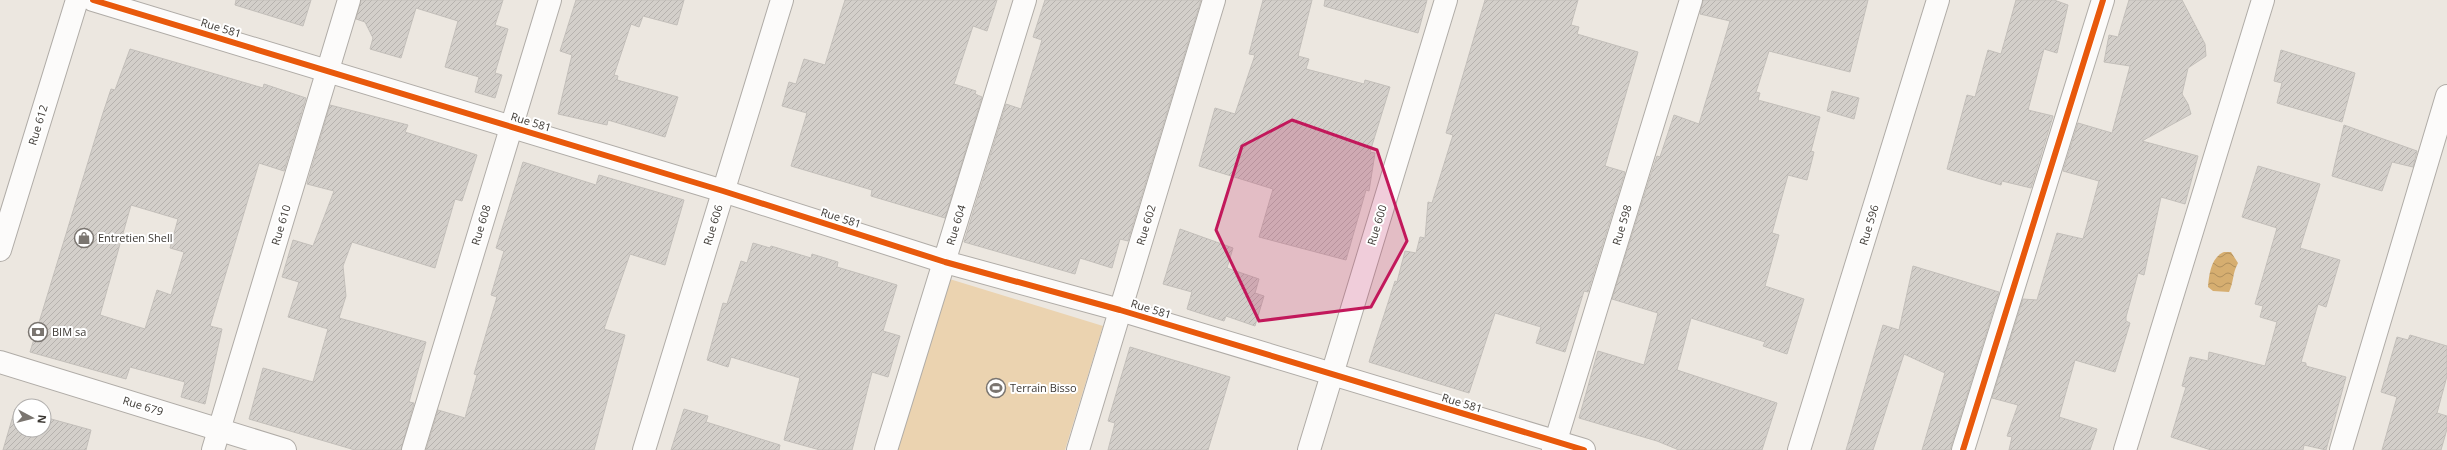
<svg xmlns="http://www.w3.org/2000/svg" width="2447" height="450" viewBox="0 0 2447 450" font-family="'Open Sans',sans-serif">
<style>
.pitch{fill:#ebd3b0}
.water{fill:url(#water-waves)}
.building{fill:url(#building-hatch);stroke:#c3bfba;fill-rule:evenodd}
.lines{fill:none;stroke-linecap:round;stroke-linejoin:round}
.street-casing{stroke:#b0aca7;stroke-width:24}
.secondary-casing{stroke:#b0aca7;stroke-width:24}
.street{stroke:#fcfbfa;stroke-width:22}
.secondary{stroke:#fcfbfa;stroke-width:22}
.cycleway-casing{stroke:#fff;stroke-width:8}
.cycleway{stroke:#e8590c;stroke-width:6}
.marked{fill:#c2185b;fill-opacity:0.2;stroke:#c2185b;stroke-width:3;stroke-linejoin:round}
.labels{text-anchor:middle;stroke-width:4;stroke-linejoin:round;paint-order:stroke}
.street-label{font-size:11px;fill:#3c3833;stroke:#fff}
.poi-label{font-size:11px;fill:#3c3833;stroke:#fff;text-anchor:start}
</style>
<defs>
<pattern id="water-waves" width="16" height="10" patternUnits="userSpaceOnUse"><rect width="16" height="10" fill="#d6ae70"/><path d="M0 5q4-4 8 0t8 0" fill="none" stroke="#af8f5d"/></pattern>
<pattern id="building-hatch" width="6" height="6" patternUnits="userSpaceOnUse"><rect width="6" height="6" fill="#d3cfca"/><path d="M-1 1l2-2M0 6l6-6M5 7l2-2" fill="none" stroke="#b6b2ae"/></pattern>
</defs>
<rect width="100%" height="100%" fill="#ece7e0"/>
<polygon class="pitch" points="943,277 1103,326 1065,450 890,450"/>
<path class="water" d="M 2224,252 L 2231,252 L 2238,263 C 2232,274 2234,282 2229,292 L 2213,291 L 2208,287 C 2209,275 2211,257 2224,252 Z"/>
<g class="building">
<polygon points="236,0 311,0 303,26 235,5"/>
<polygon points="361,0 503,0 495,25 508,29 495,73 502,75 495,98 475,92 479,77 445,67 458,21 416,8 401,58 370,49 373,38 365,22 356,19"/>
<polygon points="576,0 684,0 677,25 643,16 639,27 631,24 614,75 618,76 617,80 678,97 665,137 608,120 607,125 558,114 572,55 560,51"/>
<polygon points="845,0 997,0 987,31 973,26 954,84 976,91 975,94 982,97 945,218 871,196 872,190 791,166 807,113 782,106 789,82 796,84 804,59 825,65"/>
<polygon points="1045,0 1201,0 1128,241 1120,239 1112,268 1080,258 1075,274 964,242 1006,104 1021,109 1042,40 1033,37"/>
<polygon points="1263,0 1312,0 1298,56 1309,59 1306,69 1364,84 1365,80 1390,87 1370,152 1375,153 1369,191 1366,190 1346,260 1259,237 1273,189 1199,166 1215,108 1235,114 1255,55 1249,54"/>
<polygon points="1325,0 1427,0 1418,33 1324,6"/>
<polygon points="1485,0 1578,0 1571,25 1579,27 1577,34 1638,52 1605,166 1625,172 1588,292 1584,291 1565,352 1536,343 1541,327 1495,313 1469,393 1369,362 1395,281 1397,282 1405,251 1416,253 1420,237 1425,238 1428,202 1432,203 1453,135 1446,133"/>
<polygon points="1703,0 1868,0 1850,72 1769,51 1756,92 1760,93 1758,100 1820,117 1811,151 1814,152 1807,180 1788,175 1772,233 1779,235 1765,286 1804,299 1787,354 1763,346 1765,342 1691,318 1677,370 1777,403 1762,450 1679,450 1657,441 1579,418 1598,351 1644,365 1658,313 1612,299 1650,177 1657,156 1660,157 1674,115 1699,124 1730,21 1700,14"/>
<polygon points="2016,0 2054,0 2068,5 2057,53 2044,49 2028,110 2053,116 2031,188 2002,181 2001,185 1947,169 1967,95 1975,97 1988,50 2001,54"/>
<polygon points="2129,0 2182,0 2205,44 2206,56 2188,68 2182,94 2188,104 2191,114 2142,141 2198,156 2185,204 2161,197 2144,275 2138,273 2126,317 2126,321 2130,323 2115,372 2075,360 2059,417 2097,429 2090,450 2009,450 2012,437 2007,436 2018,405 1992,398 2023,299 2037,300 2057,233 2083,239 2099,181 2063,171 2078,123 2112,133 2130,66 2104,62 2109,35 2118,37"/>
<path d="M 130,49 L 263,88 L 264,84 L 306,98 L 284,171 L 259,163 L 210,326 L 222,329 L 205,404 L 181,397 L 185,382 L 130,367 L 126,379 L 30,352 L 103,113 L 111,89 L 115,90 ZM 131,205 L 178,219 L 170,248 L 184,252 L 171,295 L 157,290 L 145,329 L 100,315 Z"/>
<polygon points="2281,50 2355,73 2342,122 2277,103 2282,83 2274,81"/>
<polygon points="1832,91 1859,98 1854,119 1827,111"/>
<polygon points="330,105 408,125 405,132 477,155 462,201 455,199 435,268 352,242 343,266 346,296 339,318 426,342 409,402 414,403 401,450 355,450 249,419 263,368 313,382 328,329 288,317 299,282 282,277 293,240 313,246 334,191 307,184"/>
<polygon points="2344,125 2417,151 2413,167 2392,162 2382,191 2332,176"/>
<polygon points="523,162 596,185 599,175 684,200 665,265 630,254 604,329 625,335 594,450 426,450 438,410 465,418 477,375 474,374 497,297 491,295 504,251 496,248"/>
<polygon points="2258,166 2320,184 2300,248 2340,260 2326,307 2318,304 2301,362 2306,363 2306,366 2346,377 2326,450 2304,445 2303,450 2211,450 2171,437 2186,387 2182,386 2190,357 2208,361 2209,352 2265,366 2277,322 2260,317 2263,306 2255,304 2277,228 2242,217"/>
<polygon points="1180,229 1233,248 1227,268 1259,279 1255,293 1264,296 1255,326 1226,316 1224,321 1187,309 1192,292 1163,284"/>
<polygon points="753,243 770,248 771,246 811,258 812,254 838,262 837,267 897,285 883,331 900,336 888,377 872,372 852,450 820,450 784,440 800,378 731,357 728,367 707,360 723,303 727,304 741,261 747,263"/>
<polygon points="1913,266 1999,292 1950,450 1922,450 1945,373 1904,354 1873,450 1846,450 1883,325 1899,330"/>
<polygon points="2410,335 2447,346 2447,376 2437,413 2447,416 2447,429 2441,450 2382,450 2397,397 2381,392 2397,337 2408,340"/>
<polygon points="1130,347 1230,377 1208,450 1108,450 1115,423 1108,421"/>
<polygon points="15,409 20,410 20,430 44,430 44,417 91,430 86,450 3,450"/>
<polygon points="684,409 708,416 706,422 780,445 779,450 671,450"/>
</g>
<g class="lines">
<defs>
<g id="street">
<polyline points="93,0 723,191 945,262 1120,310 1584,450"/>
<polyline points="0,362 285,450"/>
<polyline points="213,450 349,0"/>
<polyline points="413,450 550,0"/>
<polyline points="644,450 782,0"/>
<polyline points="886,450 1025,0"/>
<polyline points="1078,450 1214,0"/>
<polyline points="1309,450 1446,0"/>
<polyline points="1553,450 1691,0"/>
<polyline points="1799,450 1938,0"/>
<polyline points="1963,450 2103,0"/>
<polyline points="2125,450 2263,0"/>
<polyline points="2341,450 2447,96"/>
</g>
<polyline id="secondary" points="0,250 77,0"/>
</defs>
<use href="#street" class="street-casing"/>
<use href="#secondary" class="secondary-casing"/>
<use href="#street" class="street"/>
<use href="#secondary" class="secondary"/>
<defs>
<g id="cycleway">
<polyline points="93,0 723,191 945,262 1120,310 1584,450"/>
<polyline points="1963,450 2103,0"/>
</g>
</defs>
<use href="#cycleway" class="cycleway-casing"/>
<use href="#cycleway" class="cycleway"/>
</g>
<path class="marked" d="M 1292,120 L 1377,150 L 1407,241 L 1371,307 L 1259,321 L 1216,230 L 1242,146 Z"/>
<defs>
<symbol id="shop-ring" viewBox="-11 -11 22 22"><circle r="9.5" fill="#fff" stroke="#7a7570" stroke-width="1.5"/><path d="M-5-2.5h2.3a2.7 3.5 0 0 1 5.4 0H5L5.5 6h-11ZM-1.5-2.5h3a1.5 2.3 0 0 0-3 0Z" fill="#7a7570"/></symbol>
<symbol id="bank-ring" viewBox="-11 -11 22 22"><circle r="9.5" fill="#fff" stroke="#7a7570" stroke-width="1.5"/><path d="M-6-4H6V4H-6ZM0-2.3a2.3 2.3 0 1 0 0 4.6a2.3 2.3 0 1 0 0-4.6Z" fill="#7a7570"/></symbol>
<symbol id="stadium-ring" viewBox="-11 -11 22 22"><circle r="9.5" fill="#fff" stroke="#7a7570" stroke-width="1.5"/><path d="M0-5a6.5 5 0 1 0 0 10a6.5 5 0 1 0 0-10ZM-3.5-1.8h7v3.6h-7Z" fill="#7a7570"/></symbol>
</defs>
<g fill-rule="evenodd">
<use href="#shop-ring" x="73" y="227" width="22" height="22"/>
<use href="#bank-ring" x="27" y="321" width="22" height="22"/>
<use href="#stadium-ring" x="985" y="377" width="22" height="22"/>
</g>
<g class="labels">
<g class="street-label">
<text transform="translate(221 28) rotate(17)" y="4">Rue 581</text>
<text transform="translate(531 122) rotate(17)" y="4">Rue 581</text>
<text transform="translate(38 125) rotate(-73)" y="4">Rue 612</text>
<text transform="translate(841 218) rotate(18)" y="4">Rue 581</text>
<text transform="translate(281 225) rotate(-73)" y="4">Rue 610</text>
<text transform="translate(481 225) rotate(-73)" y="4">Rue 608</text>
<text transform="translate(713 225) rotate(-73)" y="4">Rue 606</text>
<text transform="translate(956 225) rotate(-73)" y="4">Rue 604</text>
<text transform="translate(1146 225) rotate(-73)" y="4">Rue 602</text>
<text transform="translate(1377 225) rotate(-73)" y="4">Rue 600</text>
<text transform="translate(1622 225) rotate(-73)" y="4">Rue 598</text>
<text transform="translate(1869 225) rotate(-73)" y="4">Rue 596</text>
<text transform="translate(1151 309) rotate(17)" y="4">Rue 581</text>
<text transform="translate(1462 403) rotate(17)" y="4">Rue 581</text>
<text transform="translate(143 406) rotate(17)" y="4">Rue 679</text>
</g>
<g class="poi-label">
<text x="98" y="242">Entretien Shell</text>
<text x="52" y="336">BIM sa</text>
<text x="1010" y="392">Terrain Bisso</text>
</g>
</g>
<g transform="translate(32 418) rotate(97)"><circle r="19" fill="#ffffff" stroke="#b1afad"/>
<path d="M0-3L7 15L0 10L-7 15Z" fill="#7a7570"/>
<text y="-6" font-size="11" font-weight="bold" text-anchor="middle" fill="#3c3833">N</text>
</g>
</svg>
